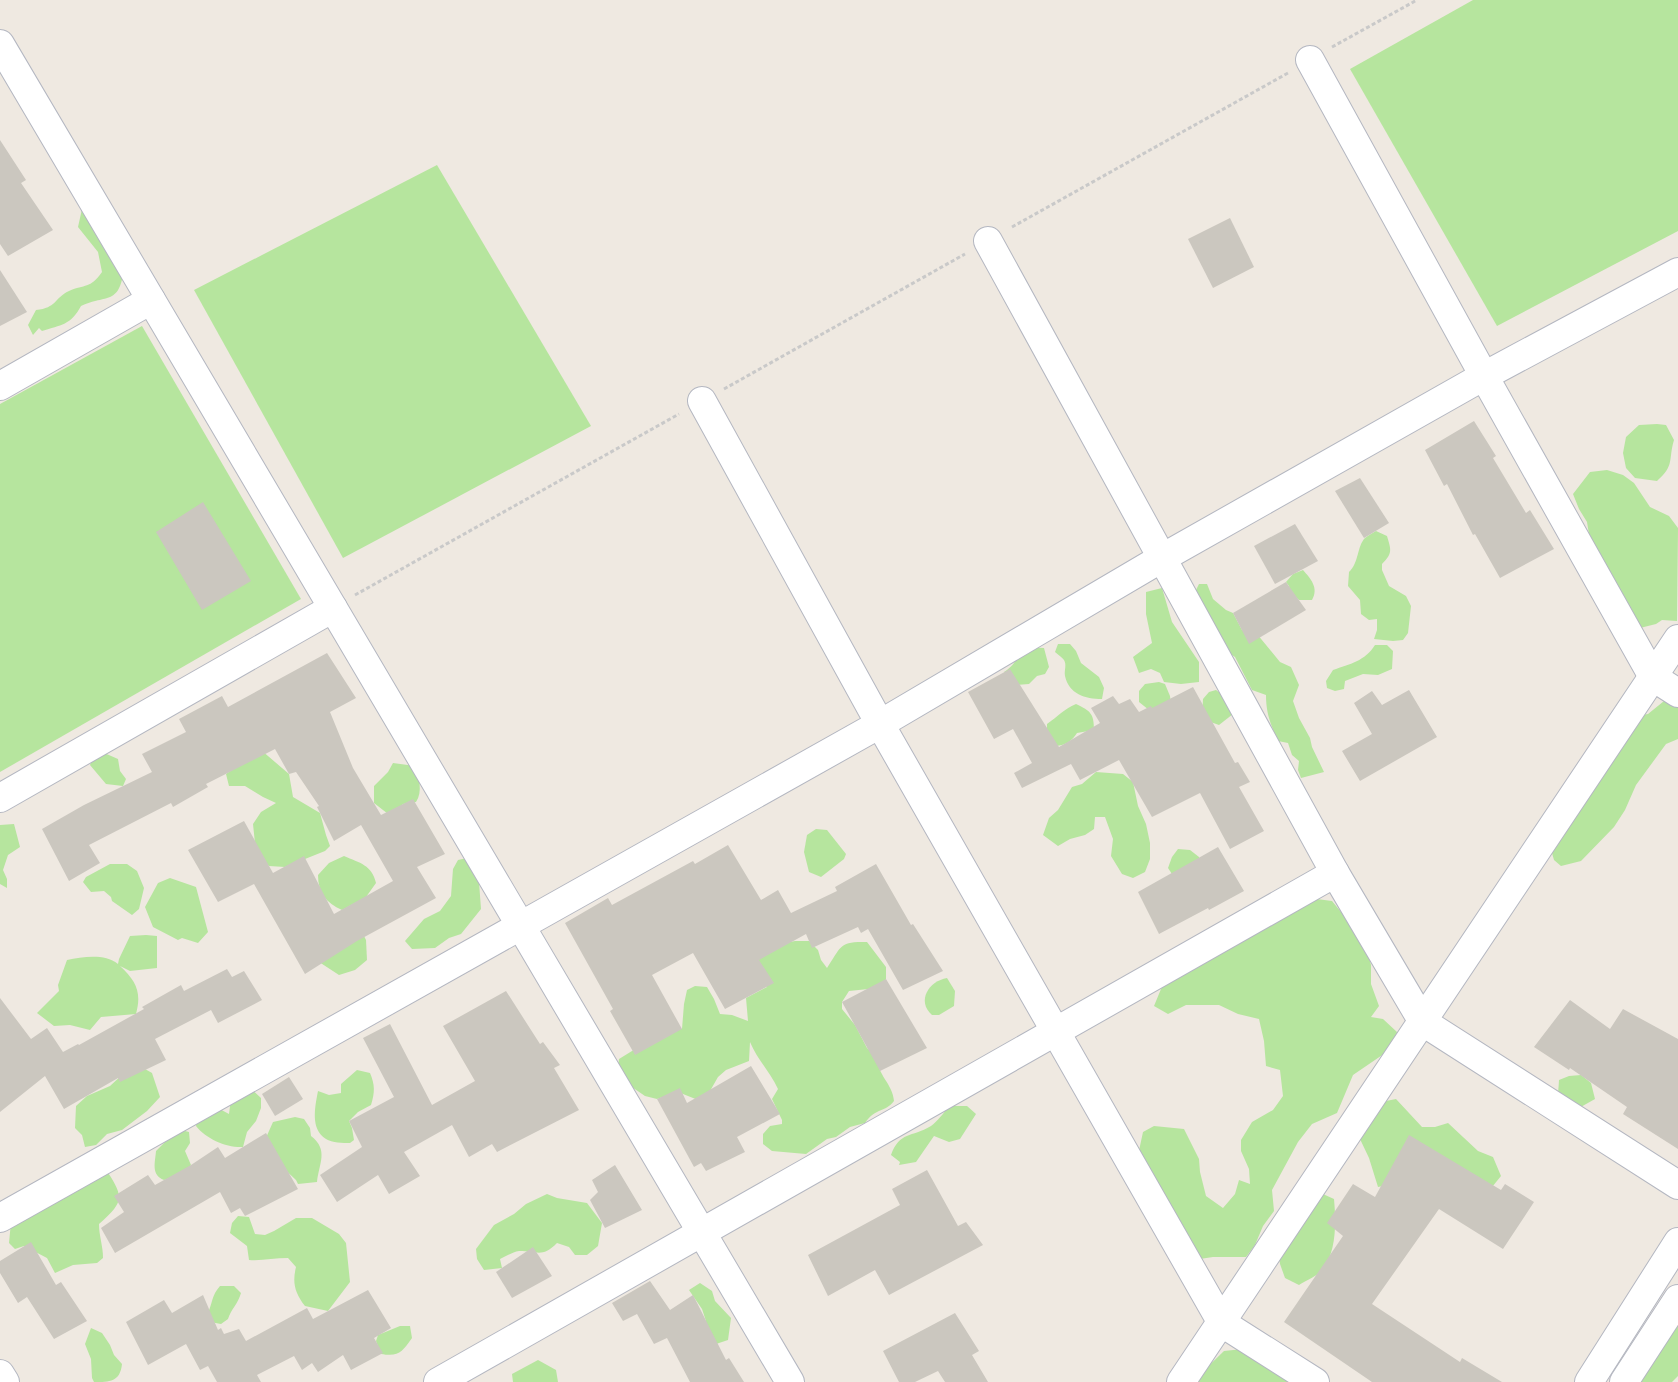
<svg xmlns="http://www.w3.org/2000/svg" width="1678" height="1382" viewBox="0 0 1678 1382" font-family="'Exo 2',sans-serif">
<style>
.green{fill:#b6e59e}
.building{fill:#cbc7bf}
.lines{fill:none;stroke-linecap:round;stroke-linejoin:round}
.minor-casing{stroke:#b4b7c1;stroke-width:30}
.path{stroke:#c9c9c9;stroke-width:3;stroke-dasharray:4 2.5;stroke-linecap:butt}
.minor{stroke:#fff;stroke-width:28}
</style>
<rect width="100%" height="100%" fill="#efe9e1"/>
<g class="green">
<polygon points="1473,0 1678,0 1678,231 1497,326 1350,69"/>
<polygon points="437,165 591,426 343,558 194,290"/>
<path d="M 82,209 L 124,267 C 120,306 107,294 81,306 C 71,325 61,325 42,331 L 39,328 L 33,335 L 28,325 L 36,310 C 57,308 54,298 69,291 C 85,284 90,289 102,272 L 98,252 L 78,227 Z"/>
<polygon points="142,326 301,599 0,772 0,404"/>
<path d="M 1657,424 L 1666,425 L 1674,440 C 1668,460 1675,465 1657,481 L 1635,478 L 1626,468 L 1623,453 L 1626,437 L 1639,425 Z"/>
<polygon points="1607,470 1623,475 1634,483 1650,507 1669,516 1678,528 1677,621 1662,620 1656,624 1640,628 1617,611 1609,570 1592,553 1587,522 1579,509 1573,494 1590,472"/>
<path d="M 1376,531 L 1387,536 C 1391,550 1393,553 1382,564 L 1382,570 L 1389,586 L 1406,596 L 1411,606 L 1408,633 L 1403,640 L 1393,641 L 1374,639 L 1377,630 L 1377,619 L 1369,620 L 1361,614 L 1360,600 L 1348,586 L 1349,572 C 1359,563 1357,546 1365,538 C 1368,536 1372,533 1376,531 Z"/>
<path d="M 1303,570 C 1311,579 1319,588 1312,600 L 1299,600 L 1290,592 L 1289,586 L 1286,582 L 1293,574 Z"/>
<path d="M 1199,584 L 1207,584 L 1213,599 L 1226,610 L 1233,613 L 1242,630 L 1257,634 L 1280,662 L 1291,667 L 1299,685 L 1293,701 L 1299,718 L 1310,738 L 1312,747 L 1324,772 L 1301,778 L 1298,770 L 1299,761 L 1292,755 L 1288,743 L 1278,741 C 1271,725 1266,714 1266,695 L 1252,690 L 1235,657 L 1222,648 L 1191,600 Z"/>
<polygon points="1162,588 1172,622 1199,662 1199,682 1181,684 1164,682 1160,673 1151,669 1139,673 1133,657 1152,643 1146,614 1146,592"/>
<path d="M 1058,644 L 1070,644 L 1076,651 L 1081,663 L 1099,677 L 1104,688 L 1102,699 C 1085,699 1069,694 1065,676 C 1064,670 1067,665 1064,660 C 1062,657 1058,655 1055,652 Z"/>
<path d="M 1375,645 L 1387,645 L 1393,651 L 1392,669 L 1378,675 L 1363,674 L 1345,681 L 1344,689 L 1335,691 L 1327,688 L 1326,681 L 1333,670 C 1350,664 1365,661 1375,645 Z"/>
<path d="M 1023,647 L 1044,648 L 1049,667 L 1045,674 L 1037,676 L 1029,684 L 1015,685 L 1004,672 C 1014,666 1018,657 1023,647 Z"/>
<polygon points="1159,682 1165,684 1170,696 1171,704 1149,710 1139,702 1139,691 1145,684"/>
<polygon points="1216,690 1224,696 1233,714 1219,725 1202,719 1203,699 1209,692"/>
<polygon points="1678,693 1678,739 1666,744 1636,785 1625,810 1614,827 1581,861 1561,866 1554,860 1552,853 1562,824 1631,717 1648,714 1669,697"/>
<path d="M 1076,704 C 1091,711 1094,714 1094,730 L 1077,733 C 1072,741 1066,745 1056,746 L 1047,735 L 1047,724 C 1057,717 1064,709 1076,704 Z"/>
<polygon points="261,750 289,774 293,797 320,813 326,835 330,846 325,851 285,867 269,866 256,853 253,824 261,812 276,803 263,797 245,786 229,786 226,774"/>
<polygon points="102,752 118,759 120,771 126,779 123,786 106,784 90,765 95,754"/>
<path d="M 393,763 L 415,766 C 419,777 423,792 416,802 L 403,804 L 392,817 L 374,803 L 374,786 L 388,772 Z"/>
<polygon points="1096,772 1123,774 1133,782 1138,806 1146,824 1150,843 1150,859 1145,872 1133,878 1122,874 1111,856 1113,839 1105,817 1095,817 1094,829 1085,835 1070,839 1058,846 1043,835 1049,818 1058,810 1072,787 1082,784"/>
<polygon points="14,824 20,847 8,855 3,870 7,879 7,888 0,884 0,825"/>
<polygon points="816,829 827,830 846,854 844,859 821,877 809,872 804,852 807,835"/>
<polygon points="1178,849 1190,850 1199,857 1201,866 1174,877 1168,868 1172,857"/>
<path d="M 344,856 C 360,863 372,865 376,883 L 366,897 L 342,910 C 326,903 318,893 318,875 L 329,863 Z"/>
<polygon points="467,858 479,882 481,909 461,934 449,938 435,948 412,949 405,941 424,919 440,911 451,896 453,869 458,860"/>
<polygon points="110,864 127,864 137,871 144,888 139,909 132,915 112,901 111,897 104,891 91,892 83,882 86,877"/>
<polygon points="170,878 196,887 208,932 198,943 182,938 178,940 153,927 145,907 158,883"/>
<polygon points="1309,898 1332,901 1364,940 1371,965 1371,984 1379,1006 1371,1017 1383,1019 1397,1032 1394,1047 1353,1075 1337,1113 1312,1124 1298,1142 1272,1190 1274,1211 1263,1226 1255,1245 1246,1257 1213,1257 1193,1260 1137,1160 1143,1132 1154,1126 1184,1129 1199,1159 1200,1172 1206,1196 1223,1208 1235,1194 1239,1180 1250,1184 1249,1169 1241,1151 1241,1140 1252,1122 1273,1110 1283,1096 1280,1070 1266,1066 1264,1041 1259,1019 1238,1014 1219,1005 1186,1005 1168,1014 1154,1006 1161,989 1177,962"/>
<polygon points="359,926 366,940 367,960 355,970 339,975 313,958"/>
<path d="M 146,935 L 157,936 L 157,968 L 130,971 L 120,966 C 136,981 142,992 136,1014 L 101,1017 L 90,1030 L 70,1025 L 54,1026 L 37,1013 L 59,991 L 58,985 L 67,960 C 83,957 104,953 118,964 L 119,959 L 130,936 Z"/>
<path d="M 795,941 L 809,941 L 818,950 L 821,960 L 827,968 C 841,947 839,941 867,942 L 886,967 L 886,979 L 878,988 L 849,991 L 842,1002 L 842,1009 L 855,1025 L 867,1048 L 877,1057 C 877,1075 893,1084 894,1101 C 885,1113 876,1107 865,1123 L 850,1127 L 836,1137 L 827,1139 L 806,1154 L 772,1151 L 763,1144 L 763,1134 L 770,1126 L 782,1124 L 782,1120 L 772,1099 L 778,1089 C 770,1072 757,1059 750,1042 L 749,1061 L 726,1070 L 718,1077 L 710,1091 L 698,1100 L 678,1092 L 657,1099 L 645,1096 L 626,1083 L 617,1075 L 619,1059 L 671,1027 L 682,1029 L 684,1004 L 687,990 L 695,986 L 707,987 L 714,999 L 720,1014 L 732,1015 L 748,1021 L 746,998 L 767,987 L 749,965 L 771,946 Z"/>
<path d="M 947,978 L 955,991 L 954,1006 L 939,1015 L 932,1015 C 916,1001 929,981 947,978 Z"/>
<polygon points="145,1069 152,1073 160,1097 147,1111 122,1130 107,1134 96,1145 85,1147 82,1135 75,1128 76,1106 87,1096 110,1086 122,1075"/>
<path d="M 357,1070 L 370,1073 C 375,1085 375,1092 371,1105 L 358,1112 L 349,1121 L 352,1128 L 354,1140 L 350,1143 C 343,1143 332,1143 326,1139 C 310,1129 315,1107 318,1091 L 329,1095 L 341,1093 L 341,1084 Z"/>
<polygon points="1581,1075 1591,1083 1595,1099 1579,1108 1558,1095 1559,1080 1569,1076"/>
<path d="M 249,1087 L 261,1098 L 261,1108 L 256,1121 L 247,1132 L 243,1147 C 227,1148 206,1139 196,1126 L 197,1120 L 214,1106 L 229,1114 L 232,1091 Z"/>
<polygon points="1396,1099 1422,1127 1435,1127 1448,1123 1478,1151 1493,1157 1501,1176 1488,1192 1403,1182 1378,1187 1369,1158 1360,1139 1363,1117 1376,1103"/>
<path d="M 950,1106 L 967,1106 L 976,1114 L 960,1139 L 949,1142 L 934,1136 L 916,1162 L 899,1165 L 900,1162 L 891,1155 C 900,1131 911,1138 931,1126 C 937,1122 944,1112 950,1106 Z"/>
<path d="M 295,1117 L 304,1119 L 310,1128 L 311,1136 C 329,1150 319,1163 317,1182 L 298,1184 L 296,1180 L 280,1165 L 265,1140 L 273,1122 Z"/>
<path d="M 169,1129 L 177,1129 L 189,1132 L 190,1143 L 185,1151 L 191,1165 L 183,1173 L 164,1180 C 151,1175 155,1163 156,1151 L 167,1140 Z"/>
<path d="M 105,1168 C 124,1197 125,1201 99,1224 C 99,1236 103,1246 103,1258 L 97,1263 L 73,1265 L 55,1273 L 47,1258 L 24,1246 L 15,1249 L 9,1243 L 11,1222 L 44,1204 L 54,1203 L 56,1194 Z"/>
<path d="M 1314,1190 L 1334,1199 C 1336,1221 1337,1252 1322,1270 C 1318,1276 1306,1280 1299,1285 L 1285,1278 L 1280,1264 L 1277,1240 Z"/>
<path d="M 547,1194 L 557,1198 L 587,1203 L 602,1223 L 598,1246 L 587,1255 L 575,1255 L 569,1247 L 557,1243 C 542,1258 538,1251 519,1251 C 513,1252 506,1256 500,1259 L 502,1268 L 484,1270 L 477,1259 L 476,1249 L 494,1225 L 514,1214 L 526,1204 Z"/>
<path d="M 238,1216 L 249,1217 L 255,1234 L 265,1235 L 274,1231 L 296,1218 L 312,1218 L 339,1234 L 346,1243 L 350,1282 L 328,1311 L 305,1306 C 295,1293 292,1283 296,1267 L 288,1258 C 274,1258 262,1261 249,1260 L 247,1246 L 230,1233 L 232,1223 Z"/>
<polygon points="700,1283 712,1291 715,1301 731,1318 728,1340 713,1345 702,1329 706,1321 702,1309 689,1290"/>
<path d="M 220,1286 L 234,1286 L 241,1293 C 238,1304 231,1309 228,1319 L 221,1324 L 210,1322 L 207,1315 C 213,1303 211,1296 220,1286 Z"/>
<polygon points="1678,1308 1678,1376 1672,1382 1634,1382"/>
<path d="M 400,1326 L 410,1326 L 412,1338 C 402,1352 399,1357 381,1354 L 376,1341 L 378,1335 Z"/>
<path d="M 91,1328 L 102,1333 L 110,1345 L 114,1355 L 122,1364 C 120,1382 110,1382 94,1382 L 92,1378 L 91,1359 L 85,1344 Z"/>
<polygon points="1243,1349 1294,1382 1192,1382 1224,1351"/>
<polygon points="538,1360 556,1370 558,1382 513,1382 512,1374"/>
</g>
<g class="building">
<polygon points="0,140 26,180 21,183 53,230 8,256 0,244"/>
<polygon points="1230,218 1254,267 1213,288 1188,239"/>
<polygon points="0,270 27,312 0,326"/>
<polygon points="1474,421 1496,456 1493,458 1526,513 1530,510 1554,549 1500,578 1475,534 1473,535 1447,484 1444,486 1425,450"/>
<polygon points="1360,478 1389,523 1364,538 1335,491"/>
<polygon points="203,502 251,581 202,610 156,532"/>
<polygon points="1295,524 1318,561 1275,584 1254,546"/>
<polygon points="1286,582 1306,610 1249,644 1233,613"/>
<polygon points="327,653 356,698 330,712 353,768 381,815 413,799 445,854 417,867 436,898 357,941 305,974 254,884 218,902 188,850 244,821 273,873 304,856 334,914 393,881 361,825 334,841 317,807 319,806 296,772 289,774 275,749 206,784 208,787 173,807 171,803 89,845 100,863 69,881 42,829 84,805 152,772 142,754 186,732 179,719 222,696 228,707"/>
<polygon points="1010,669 1059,747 1100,723 1091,708 1113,696 1119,704 1130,699 1139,712 1151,706 1152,708 1193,687 1235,763 1238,762 1250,782 1239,787 1264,831 1230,849 1200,793 1152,817 1119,760 1080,780 1071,764 1022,788 1014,773 1032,763 1013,729 994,739 968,692"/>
<polygon points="1409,690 1437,737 1360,781 1342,751 1372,734 1354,703 1372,691 1382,705"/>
<polygon points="728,845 761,900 778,890 791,913 837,891 835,887 876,864 911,925 913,924 943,971 903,990 868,929 861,933 858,927 812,948 806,934 759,960 774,983 725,1009 693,953 652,975 682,1029 635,1055 610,1011 613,1009 565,923 608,898 612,905 693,861 695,864"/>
<polygon points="1218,847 1244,891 1209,910 1208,908 1159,934 1138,892"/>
<polygon points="227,969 232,977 244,971 262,1000 218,1023 211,1010 155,1039 166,1060 120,1082 118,1078 64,1109 45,1076 0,1112 0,998 31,1039 47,1028 63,1052 78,1044 79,1045 144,1009 142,1007 181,985 184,991"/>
<polygon points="886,979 927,1048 880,1071 842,1002"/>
<polygon points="506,991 540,1044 543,1042 560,1065 554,1068 579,1110 497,1152 492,1144 469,1157 452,1125 404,1152 420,1176 389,1194 378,1175 337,1202 320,1175 362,1147 349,1121 394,1097 363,1038 390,1024 432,1105 475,1081 443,1026"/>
<polygon points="1570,1000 1610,1029 1623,1009 1678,1039 1678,1149 1623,1114 1627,1107 1570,1068 1569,1070 1534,1047"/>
<polygon points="751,1066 780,1114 737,1137 745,1152 706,1171 701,1163 694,1167 657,1099 680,1088 687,1103"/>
<polygon points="289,1077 303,1099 275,1116 262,1094"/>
<polygon points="266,1133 298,1189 245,1216 240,1208 231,1213 220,1192 115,1253 101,1228 124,1212 114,1196 148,1175 155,1185 191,1165 218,1147 225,1158"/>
<polygon points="1409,1135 1501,1190 1505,1184 1534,1202 1503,1249 1439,1209 1372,1304 1460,1362 1462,1358 1502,1382 1372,1382 1284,1322 1343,1236 1327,1223 1353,1184 1375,1197"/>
<polygon points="615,1165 642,1210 605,1228 590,1200 598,1192 592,1180"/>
<polygon points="927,1170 958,1226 966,1222 983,1245 889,1295 875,1270 828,1296 808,1255 900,1205 892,1189"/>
<polygon points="31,1242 56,1285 61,1282 87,1321 54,1339 27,1297 18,1303 0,1273 0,1261"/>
<polygon points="533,1247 552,1276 512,1298 496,1272"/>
<polygon points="650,1281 670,1310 693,1295 726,1360 729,1358 744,1382 690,1382 667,1338 654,1344 637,1314 623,1321 612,1303"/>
<polygon points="368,1290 391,1328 374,1338 383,1353 351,1370 343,1355 318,1372 312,1363 302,1370 294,1356 257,1375 261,1382 217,1382 208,1366 200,1370 186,1344 148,1365 126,1322 164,1300 172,1313 203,1295 218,1330 221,1328 224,1334 239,1329 246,1341 307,1308 313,1319"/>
<polygon points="955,1313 979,1351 972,1355 988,1382 945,1382 938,1371 915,1382 899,1382 883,1351"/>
</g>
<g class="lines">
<defs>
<g id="minor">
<polyline points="0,44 790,1382"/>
<polyline points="1310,60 1484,376 1653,677 1678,693"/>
<polyline points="988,241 1335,873 1423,1022 1678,1185"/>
<polyline points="0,386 151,300"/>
<polyline points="702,401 880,724 1222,1323 1315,1382"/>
<polyline points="0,798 333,608"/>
<polyline points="0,1218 880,724 1162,558 1484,376 1678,272"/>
<polyline points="0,1374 5,1382"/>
<polyline points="438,1382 1335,873"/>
<polyline points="1181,1382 1678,639"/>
<polyline points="1589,1382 1678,1242"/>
<polyline points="1624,1382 1678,1299"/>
</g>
</defs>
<use href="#minor" class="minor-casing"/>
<g class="path">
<polyline points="1332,47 1417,0"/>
<polyline points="1012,227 1288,73"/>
<polyline points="724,389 965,254"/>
<polyline points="355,595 679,414"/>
</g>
<use href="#minor" class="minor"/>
</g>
</svg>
